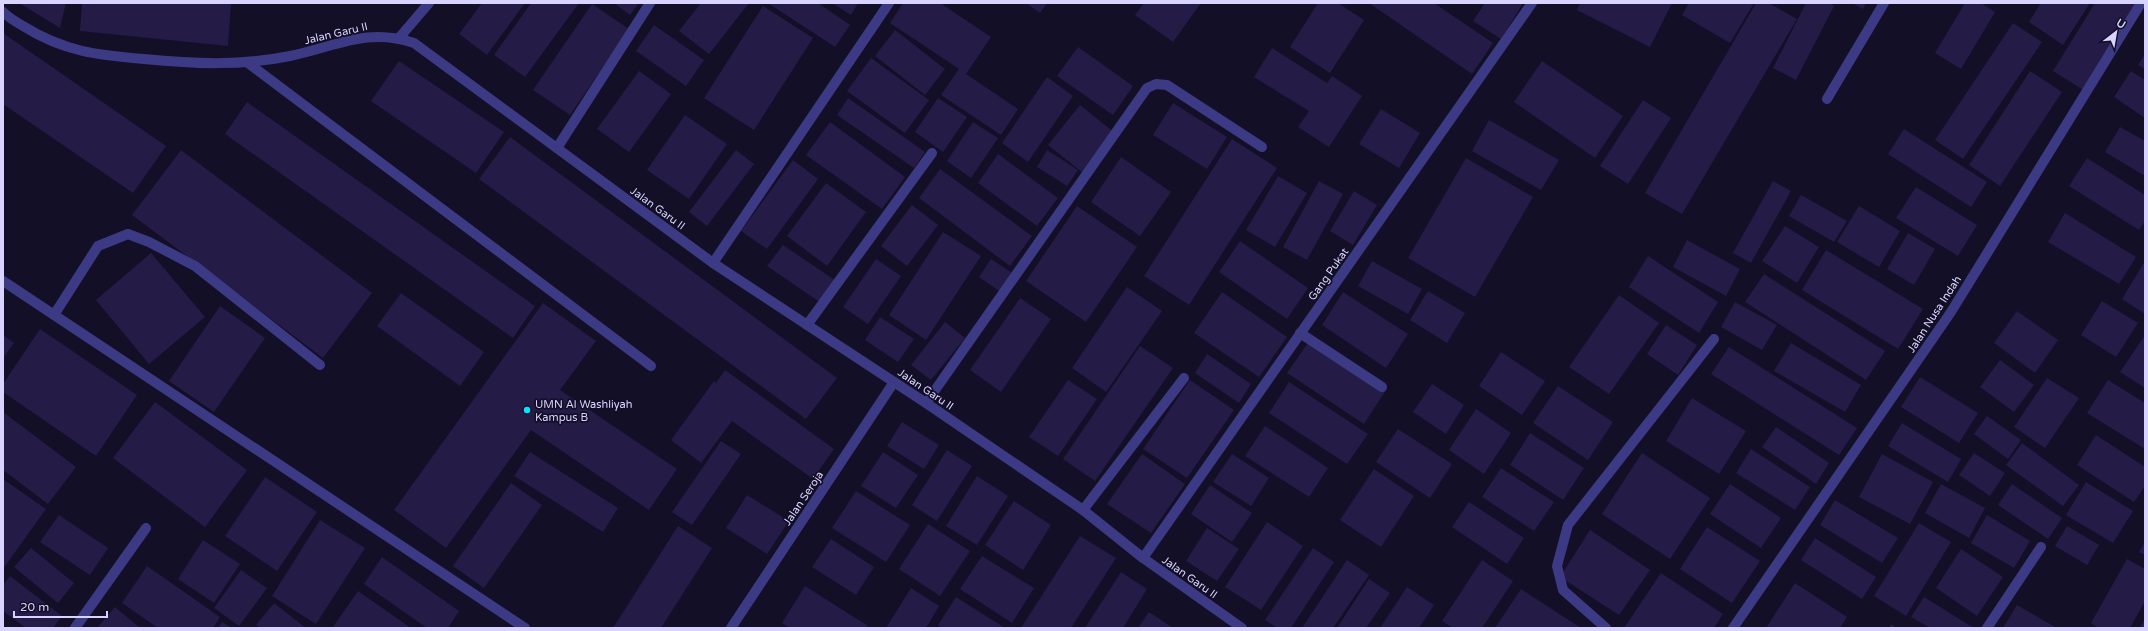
<svg xmlns="http://www.w3.org/2000/svg" width="2148" height="631" viewBox="0 0 2148 631" font-family="'Varela Round',sans-serif">
<style>
.building{fill:#241b47}
.lines{fill:none;stroke-linecap:round;stroke-linejoin:round}
.service{stroke:#3d3a85;stroke-width:10}
.minor{stroke:#3d3a85;stroke-width:10}
.poi-dot{fill:#00e5ff;stroke:#130f26;stroke-width:1.5}
.labels{text-anchor:middle;stroke-width:3.5;stroke-linejoin:round;paint-order:stroke}
.street-label{font-size:11px;fill:#d9d4ff;stroke:#130f26}
.poi-label{font-size:11px;fill:#d9d4ff;stroke:#130f26;text-anchor:start}
</style>
<rect width="100%" height="100%" fill="#130f26"/>
<g class="building">
<polygon points="19,3 66,3 60,28"/>
<polygon points="82,3 231,3 228,46 80,31"/>
<polygon points="482,3 525,3 487,55 459,34"/>
<polygon points="531,3 579,3 525,77 494,55"/>
<polygon points="614,3 639,3 630,15"/>
<polygon points="701,3 749,3 709,54 679,31"/>
<polygon points="768,3 818,3 850,25 835,47"/>
<polygon points="832,3 858,3 851,15"/>
<polygon points="903,3 940,3 991,37 966,74 1018,109 1001,135 941,95 959,69 890,23"/>
<polygon points="1026,3 1047,3 1040,13"/>
<polygon points="1144,3 1201,3 1173,42 1135,15"/>
<polygon points="1318,3 1338,3 1364,20 1330,73 1290,47"/>
<polygon points="1369,3 1434,3 1493,43 1472,74"/>
<polygon points="1485,3 1523,3 1501,39 1473,21"/>
<polygon points="1580,3 1672,3 1650,47 1577,10"/>
<polygon points="1689,3 1754,3 1730,43 1682,15"/>
<polygon points="1756,3 1769,3 1797,19 1682,214 1645,193"/>
<polygon points="1806,3 1829,3 1834,6 1796,80 1773,68"/>
<polygon points="1852,3 1866,3 1863,9"/>
<polygon points="1965,3 1981,3 1995,12 1961,69 1935,53"/>
<polygon points="2041,3 2090,3 2063,45 2029,22"/>
<polygon points="2095,3 2139,3 2085,91 2053,71"/>
<polygon points="592,4 629,29 570,115 533,90"/>
<polygon points="763,6 813,38 754,130 704,98"/>
<polygon points="2013,23 2042,42 1963,159 1935,140"/>
<polygon points="654,25 704,60 686,86 636,51"/>
<polygon points="895,30 945,69 925,95 875,56"/>
<polygon points="3,33 166,146 133,193 3,104"/>
<polygon points="1078,47 1133,86 1113,115 1057,76"/>
<polygon points="1272,48 1327,83 1332,76 1362,96 1329,147 1298,127 1309,111 1254,77"/>
<polygon points="2145,54 2145,69 2138,65"/>
<polygon points="871,58 929,100 905,133 847,91"/>
<polygon points="399,61 504,132 476,173 371,101"/>
<polygon points="1542,61 1623,116 1595,158 1514,102"/>
<polygon points="639,71 671,94 629,152 597,129"/>
<polygon points="2030,71 2062,92 2000,186 1969,165"/>
<polygon points="2131,71 2145,80 2145,118 2114,97"/>
<polygon points="1047,77 1073,96 1028,162 1002,143"/>
<polygon points="848,98 925,152 914,168 837,115"/>
<polygon points="938,98 967,117 943,152 915,132"/>
<polygon points="1643,100 1671,118 1628,184 1600,166"/>
<polygon points="247,102 535,306 513,338 225,134"/>
<polygon points="1173,103 1227,137 1207,169 1153,135"/>
<polygon points="1080,105 1115,133 1083,173 1048,145"/>
<polygon points="1381,109 1420,133 1399,168 1359,144"/>
<polygon points="685,115 727,144 689,199 647,170"/>
<polygon points="1489,120 1559,160 1541,190 1472,151"/>
<polygon points="830,122 905,177 882,209 806,155"/>
<polygon points="973,122 998,138 971,178 947,161"/>
<polygon points="2120,127 2145,141 2145,176 2105,152"/>
<polygon points="1904,129 1987,182 1971,207 1888,154"/>
<polygon points="510,137 837,378 806,419 479,179"/>
<polygon points="1232,139 1277,168 1189,305 1144,276"/>
<polygon points="181,150 372,293 323,358 132,215"/>
<polygon points="736,150 754,164 707,226 689,212"/>
<polygon points="1047,150 1078,170 1067,186 1037,167"/>
<polygon points="998,154 1058,198 1037,226 978,183"/>
<polygon points="1121,157 1171,192 1140,236 1091,202"/>
<polygon points="1466,158 1533,197 1475,297 1408,258"/>
<polygon points="2087,158 2145,195 2145,221 2139,230 2069,186"/>
<polygon points="793,160 818,179 767,249 741,231"/>
<polygon points="940,169 1032,236 1010,266 919,198"/>
<polygon points="1278,176 1307,193 1275,247 1246,230"/>
<polygon points="1319,181 1343,194 1307,260 1283,247"/>
<polygon points="1773,181 1791,191 1751,263 1733,253"/>
<polygon points="826,183 866,212 827,266 787,236"/>
<polygon points="1916,187 1977,225 1958,256 1896,218"/>
<polygon points="1354,191 1377,205 1353,245 1330,231"/>
<polygon points="1801,195 1847,221 1834,242 1789,216"/>
<polygon points="912,205 938,225 907,266 881,246"/>
<polygon points="1077,206 1137,247 1086,322 1026,281"/>
<polygon points="1859,206 1900,231 1879,267 1837,242"/>
<polygon points="2065,213 2136,257 2119,284 2048,242"/>
<polygon points="1785,226 1819,247 1797,283 1762,261"/>
<polygon points="943,232 981,256 926,340 889,315"/>
<polygon points="1908,233 1935,249 1914,285 1887,269"/>
<polygon points="1687,240 1740,269 1726,296 1673,267"/>
<polygon points="1240,241 1308,288 1287,319 1219,272"/>
<polygon points="783,245 836,281 821,303 767,266"/>
<polygon points="1826,250 1923,309 1898,349 1802,290"/>
<polygon points="151,253 205,317 149,364 96,300"/>
<polygon points="1648,256 1718,302 1699,333 1629,287"/>
<polygon points="876,259 901,276 868,324 843,307"/>
<polygon points="991,259 1014,274 1002,293 979,277"/>
<polygon points="1372,261 1422,289 1408,314 1358,286"/>
<polygon points="2145,261 2145,314 2122,299"/>
<polygon points="1764,274 1885,351 1866,380 1745,302"/>
<polygon points="1127,287 1162,311 1106,392 1072,368"/>
<polygon points="1428,291 1465,313 1447,343 1410,320"/>
<polygon points="1222,292 1287,337 1259,377 1194,333"/>
<polygon points="1343,292 1408,334 1386,368 1322,325"/>
<polygon points="401,293 484,352 460,386 377,326"/>
<polygon points="1619,295 1659,323 1609,394 1569,367"/>
<polygon points="1020,298 1051,319 1001,392 970,370"/>
<polygon points="2102,301 2138,323 2116,357 2081,335"/>
<polygon points="1735,302 1777,325 1762,350 1721,327"/>
<polygon points="543,303 596,341 560,390 677,469 649,510 531,430 446,548 394,510"/>
<polygon points="220,306 265,338 214,412 169,381"/>
<polygon points="2017,311 2058,340 2035,373 1994,343"/>
<polygon points="880,317 914,339 898,362 865,340"/>
<polygon points="945,322 965,338 931,380 911,365"/>
<polygon points="1666,325 1697,345 1678,375 1647,354"/>
<polygon points="40,329 137,395 96,456 3,392 3,384"/>
<polygon points="3,335 14,343 3,358"/>
<polygon points="2145,335 2145,388 2120,372"/>
<polygon points="1310,340 1386,390 1364,424 1287,373"/>
<polygon points="1791,343 1861,385 1845,412 1774,371"/>
<polygon points="1140,346 1173,368 1095,481 1063,459"/>
<polygon points="1729,347 1857,428 1839,455 1711,374"/>
<polygon points="1501,352 1545,381 1522,415 1479,386"/>
<polygon points="1207,354 1251,384 1239,403 1195,373"/>
<polygon points="2000,360 2034,385 2014,412 1980,387"/>
<polygon points="725,370 834,449 813,479 732,421 701,463 671,440 714,381 716,383"/>
<polygon points="1920,377 1978,413 1959,443 1901,407"/>
<polygon points="2047,378 2079,398 2045,448 2014,427"/>
<polygon points="1068,380 1097,399 1058,456 1029,437"/>
<polygon points="1190,380 1234,410 1187,478 1143,449"/>
<polygon points="2108,380 2145,403 2145,449 2087,413"/>
<polygon points="1289,382 1368,434 1347,464 1269,413"/>
<polygon points="1432,384 1464,405 1446,434 1413,412"/>
<polygon points="1558,386 1613,422 1588,460 1533,423"/>
<polygon points="1692,398 1746,431 1719,474 1666,441"/>
<polygon points="155,402 247,470 205,527 113,458"/>
<polygon points="1476,409 1511,433 1484,474 1449,450"/>
<polygon points="3,412 76,467 48,504 3,470"/>
<polygon points="1987,416 2021,440 2008,459 1974,434"/>
<polygon points="902,422 939,445 924,469 887,446"/>
<polygon points="1902,423 1961,459 1948,482 1888,446"/>
<polygon points="1265,426 1328,468 1309,497 1245,456"/>
<polygon points="1776,427 1829,463 1816,484 1762,447"/>
<polygon points="1398,429 1452,464 1430,498 1376,462"/>
<polygon points="1530,433 1584,468 1563,500 1510,465"/>
<polygon points="2096,435 2145,467 2145,486 2134,502 2077,465"/>
<polygon points="721,441 741,454 692,525 672,512"/>
<polygon points="2022,443 2079,485 2063,506 2006,465"/>
<polygon points="1751,449 1810,487 1795,510 1736,473"/>
<polygon points="947,450 972,466 937,521 912,505"/>
<polygon points="530,452 618,508 603,532 514,476"/>
<polygon points="883,452 918,475 896,508 861,486"/>
<polygon points="1642,453 1710,498 1670,559 1602,514"/>
<polygon points="1974,453 2005,473 1990,496 1959,475"/>
<polygon points="1142,454 1185,484 1151,533 1107,504"/>
<polygon points="1232,454 1269,478 1251,506 1213,482"/>
<polygon points="1882,454 1933,482 1910,524 1859,497"/>
<polygon points="1501,468 1554,502 1534,531 1482,497"/>
<polygon points="1374,469 1414,496 1381,547 1340,520"/>
<polygon points="977,476 1008,496 977,545 946,526"/>
<polygon points="265,477 317,512 277,571 225,536"/>
<polygon points="3,479 46,509 3,569"/>
<polygon points="2086,482 2133,511 2113,543 2066,515"/>
<polygon points="511,483 542,505 484,588 453,566"/>
<polygon points="1730,484 1781,518 1761,548 1710,514"/>
<polygon points="1941,484 1985,508 1969,538 1925,513"/>
<polygon points="2012,484 2062,518 2048,539 1998,505"/>
<polygon points="1210,485 1252,513 1232,542 1191,514"/>
<polygon points="856,491 910,525 886,562 832,528"/>
<polygon points="747,495 789,521 767,554 726,528"/>
<polygon points="1835,500 1898,538 1882,563 1820,525"/>
<polygon points="1014,501 1051,525 1023,570 985,545"/>
<polygon points="1469,502 1524,538 1507,564 1452,527"/>
<polygon points="59,515 108,548 90,575 40,542"/>
<polygon points="1987,515 2030,541 2014,568 1971,543"/>
<polygon points="320,520 365,548 316,624 272,596"/>
<polygon points="1267,522 1303,546 1261,610 1225,587"/>
<polygon points="1919,523 1951,542 1906,616 1874,596"/>
<polygon points="928,524 970,551 940,596 899,569"/>
<polygon points="678,526 712,548 661,628 613,628"/>
<polygon points="2067,526 2099,545 2087,565 2055,546"/>
<polygon points="1707,527 1760,561 1732,603 1680,569"/>
<polygon points="1207,528 1239,549 1217,581 1186,561"/>
<polygon points="1590,530 1650,570 1619,615 1560,577"/>
<polygon points="1080,536 1116,558 1071,628 1021,628"/>
<polygon points="1815,538 1876,577 1862,599 1801,560"/>
<polygon points="831,539 874,567 856,595 812,567"/>
<polygon points="203,540 240,564 214,603 178,579"/>
<polygon points="2145,542 2145,555 2139,552"/>
<polygon points="31,548 74,583 58,603 14,567"/>
<polygon points="1313,548 1334,562 1291,628 1277,628 1265,620"/>
<polygon points="1961,549 2003,577 1977,616 1936,588"/>
<polygon points="982,556 1034,588 1012,623 960,589"/>
<polygon points="382,557 459,611 448,628 427,628 364,584"/>
<polygon points="2127,559 2145,569 2145,601 2130,628 2099,628 2091,623"/>
<polygon points="1347,560 1369,575 1333,628 1302,628"/>
<polygon points="1482,560 1513,581 1482,628 1453,628 1442,621"/>
<polygon points="147,566 220,617 213,628 158,628 122,603"/>
<polygon points="241,570 267,588 239,626 214,608"/>
<polygon points="1121,572 1147,589 1123,628 1085,628"/>
<polygon points="1661,573 1723,614 1714,628 1624,628"/>
<polygon points="10,576 62,616 53,628 26,628 3,611 3,585"/>
<polygon points="1369,579 1390,593 1366,628 1337,628"/>
<polygon points="1795,583 1847,617 1840,628 1766,628"/>
<polygon points="805,586 868,626 866,628 790,628 782,623"/>
<polygon points="1407,587 1434,605 1419,628 1380,628"/>
<polygon points="911,588 939,606 926,628 886,628"/>
<polygon points="1521,589 1581,628 1495,628"/>
<polygon points="358,591 411,628 335,628 333,627"/>
<polygon points="956,597 1005,628 942,628 938,625"/>
<polygon points="1924,597 1974,628 1930,628 1911,617"/>
<polygon points="274,603 306,628 260,628 256,625"/>
<polygon points="2017,605 2057,628 2003,628"/>
<polygon points="115,607 140,628 97,628"/>
<polygon points="1149,612 1173,628 1138,628"/>
<polygon points="2145,618 2145,628 2140,628"/>
<polygon points="222,622 232,628 218,628"/>
<polygon points="1891,624 1897,628 1889,628"/>
</g>
<g class="lines">
<g class="service">
<polyline points="399,38 429,3"/>
<polyline points="248,63 651,366"/>
<polyline points="1827,99 1884,3"/>
<polyline points="54,315 98,246 128,234 149,242 195,266 320,365"/>
</g>
<g class="minor">
<path d="M 3,12 C 9,18 16,22 23,26 C 65,52 97,55 144,59 C 194,64 241,66 290,56 C 335,47 367,27 414,43 L 713,263 L 926,403 L 1083,510 L 1143,558 L 1242,628"/>
<polyline points="557,148 650,3"/>
<polyline points="713,263 889,3"/>
<polyline points="3,281 525,628"/>
<polyline points="807,325 932,153"/>
<polyline points="1300,333 1382,387"/>
<polyline points="926,403 1147,88 1156,84 1167,85 1262,147"/>
<polyline points="1083,510 1184,378"/>
<polyline points="1143,558 1532,3"/>
<polyline points="75,628 146,528"/>
<polyline points="731,628 894,382"/>
<polyline points="1606,628 1563,590 1557,566 1568,525 1714,339"/>
<polyline points="1733,628 1951,312 2141,3"/>
<polyline points="1987,628 2041,547"/>
</g>
</g>
<circle class="poi-dot" cx="527" cy="410" r="4"/>
<g class="labels">
<g class="street-label">
<text transform="translate(336 33) rotate(-13)" y="4">Jalan Garu II</text>
<text transform="translate(658 208) rotate(36)" y="4">Jalan Garu II</text>
<text transform="translate(1328 274) rotate(-55)" y="4">Gang Pukat</text>
<text transform="translate(1934 314) rotate(-57)" y="4">Jalan Nusa Indah</text>
<text transform="translate(926 389) rotate(34)" y="4">Jalan Garu II</text>
<text transform="translate(803 498) rotate(-56)" y="4">Jalan Seroja</text>
<text transform="translate(1190 577) rotate(35)" y="4">Jalan Garu II</text>
</g>
<g class="poi-label">
<text x="535" y="408">UMN Al Washliyah<tspan x="535" dy="13">Kampus B</tspan></text>
</g>
</g>
<rect width="2148" height="631" fill="none" stroke="#d9d4ff" stroke-width="8"/>
<g transform="translate(2116 32) rotate(31)" stroke="#130f26" stroke-width="3" paint-order="stroke">
<path d="M0-3L7 15L0 10L-7 15Z" fill="#d9d4ff"/>
<text y="-6" font-size="11" font-weight="bold" text-anchor="middle" fill="#d9d4ff">U</text>
</g>
<path d="M14 611v6h93v-6" fill="none" stroke="#d9d4ff" stroke-width="2"/>
<text x="20" y="611" font-size="12" fill="#d9d4ff" stroke="#130f26" stroke-width="3" paint-order="stroke">20 m</text>
</svg>
